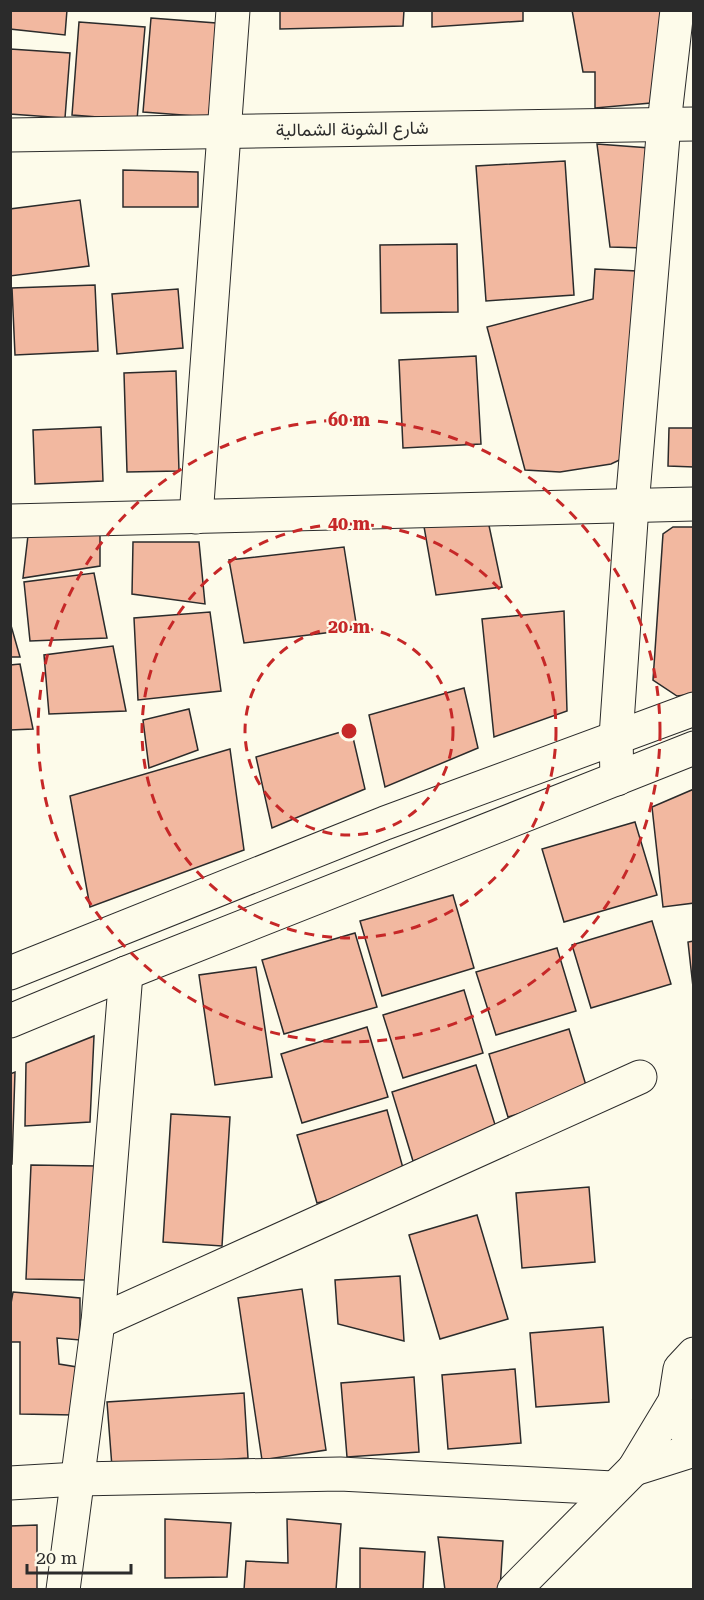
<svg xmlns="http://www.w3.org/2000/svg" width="704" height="1600" viewBox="0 0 704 1600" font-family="'Roboto Serif',Vazirmatn,serif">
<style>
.building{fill:#f2b8a0;stroke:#2b2b2b;stroke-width:1.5}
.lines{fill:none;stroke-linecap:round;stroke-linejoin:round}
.minor-casing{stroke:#2b2b2b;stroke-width:35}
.highway-casing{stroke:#2b2b2b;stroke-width:35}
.minor{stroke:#fdfbea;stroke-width:33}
.highway{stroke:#fdfbea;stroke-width:33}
.ring{fill:none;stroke:#c62828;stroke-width:3;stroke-dasharray:10 8}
.labels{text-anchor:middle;stroke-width:4.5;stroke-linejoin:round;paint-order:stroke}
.street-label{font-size:18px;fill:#2b2b2b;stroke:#fdfbea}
.centre{fill:#c62828;stroke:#fdfbea;stroke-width:3}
.ring-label{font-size:18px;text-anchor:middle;font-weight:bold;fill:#c62828;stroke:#fdfbea;stroke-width:4.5;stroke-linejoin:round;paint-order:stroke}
</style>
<rect width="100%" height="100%" fill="#fdfbea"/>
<g class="building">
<polygon points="10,10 67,10 65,35 10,29"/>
<polygon points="280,10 404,10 403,26 280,29"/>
<polygon points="432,10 523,10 523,21 432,27"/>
<polygon points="572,10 664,10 651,103 595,108 595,72 583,72"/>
<polygon points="151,18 216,23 209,117 143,112"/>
<polygon points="79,22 145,27 137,120 72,115"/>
<polygon points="10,49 70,53 65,118 10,114"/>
<polygon points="597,144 650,148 645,248 610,247"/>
<polygon points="565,161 574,295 486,301 476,166"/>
<polygon points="123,170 198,172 198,207 123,207"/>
<polygon points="80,200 89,266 10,276 10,209"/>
<polygon points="457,244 458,312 381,313 380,245"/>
<polygon points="595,269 637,271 628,456 611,464 560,472 525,470 487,327 593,299"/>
<polygon points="95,285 98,351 15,355 12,288"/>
<polygon points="178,289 183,348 117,354 112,294"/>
<polygon points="476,356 481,444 403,448 399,360"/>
<polygon points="176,371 179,471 127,472 124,373"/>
<polygon points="101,427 103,481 35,484 33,430"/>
<polygon points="669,428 694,428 694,467 668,466"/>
<polygon points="487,516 502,587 436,595 423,521"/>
<polygon points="100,525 100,566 23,578 29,527"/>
<polygon points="673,527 694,527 694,694 677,696 653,680 663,534"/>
<polygon points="133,542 199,542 205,604 132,594"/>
<polygon points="344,547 357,629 244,643 229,560"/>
<polygon points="94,573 107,638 30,641 24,582"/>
<polygon points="564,611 567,711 494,737 482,619"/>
<polygon points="210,612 221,691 138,700 134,618"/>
<polygon points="10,622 20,657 10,657"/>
<polygon points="113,646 126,711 49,714 44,655"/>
<polygon points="20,664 33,729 10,730 10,665"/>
<polygon points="464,688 478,748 385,787 369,715"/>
<polygon points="189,709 198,750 149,768 143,720"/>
<polygon points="351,729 365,789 272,828 256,757"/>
<polygon points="230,749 244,850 90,907 70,796"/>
<polygon points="694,789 694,903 663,907 652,807"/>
<polygon points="635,822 657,895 564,922 542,849"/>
<polygon points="453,895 474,968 382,996 360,921"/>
<polygon points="652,921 671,984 591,1008 572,945"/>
<polygon points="355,933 377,1007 284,1034 262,960"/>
<polygon points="694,941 694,996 688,942"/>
<polygon points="557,948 576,1011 496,1035 476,972"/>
<polygon points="256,967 272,1077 215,1085 199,975"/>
<polygon points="464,990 483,1053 403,1078 383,1015"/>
<polygon points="367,1027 388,1097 302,1123 281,1054"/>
<polygon points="569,1029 588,1092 508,1117 489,1054"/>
<polygon points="94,1036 90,1122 25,1126 26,1063"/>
<polygon points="476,1065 498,1134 413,1161 392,1092"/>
<polygon points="15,1072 12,1164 10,1164 10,1074"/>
<polygon points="387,1110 406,1179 317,1203 297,1135"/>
<polygon points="171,1114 230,1117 222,1246 163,1242"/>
<polygon points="31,1165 98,1166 86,1280 26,1279"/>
<polygon points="589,1187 595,1262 522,1268 516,1193"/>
<polygon points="477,1215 508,1319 440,1339 409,1235"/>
<polygon points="400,1276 404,1341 338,1324 335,1280"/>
<polygon points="302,1289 326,1450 262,1460 238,1298"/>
<polygon points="13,1292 80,1298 80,1340 57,1338 59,1364 77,1367 74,1415 20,1414 20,1342 10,1342 10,1309"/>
<polygon points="603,1327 609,1402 536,1407 530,1333"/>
<polygon points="515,1369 521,1443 448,1449 442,1375"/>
<polygon points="414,1377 419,1452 347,1457 341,1383"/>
<polygon points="244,1393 248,1458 112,1467 107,1402"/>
<polygon points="165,1519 231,1523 227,1577 165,1578"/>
<polygon points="287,1519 341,1524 336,1590 244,1590 246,1561 288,1563"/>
<polygon points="37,1525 37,1590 10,1590 10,1526"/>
<polygon points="438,1537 503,1541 500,1590 445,1590"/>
<polygon points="360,1548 425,1552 423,1590 360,1590"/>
</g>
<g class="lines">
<defs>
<g id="minor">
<polyline points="10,135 694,124"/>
<polyline points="196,517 233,10"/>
<polyline points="10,521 694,504"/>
<polyline points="617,779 616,737 632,506 664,124 677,10"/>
<polyline points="98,1322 640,1077"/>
<polyline points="694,1354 680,1369 675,1401 683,1427 694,1439"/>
<polyline points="634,1469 694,1450"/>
<polyline points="10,1483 78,1479 340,1474 613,1488"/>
<polyline points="63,1590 98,1322 126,973"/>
<polyline points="514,1590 634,1469 675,1401"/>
</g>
<g id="highway">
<polyline points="10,973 385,823 694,709"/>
<polyline points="10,1021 126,973 694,748"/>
</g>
</defs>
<use href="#minor" class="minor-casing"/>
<use href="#highway" class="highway-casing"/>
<use href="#minor" class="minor"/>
<use href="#highway" class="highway"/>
</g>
<g class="ring">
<circle cx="349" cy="731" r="104"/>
<circle cx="349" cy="731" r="207"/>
<circle cx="349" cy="731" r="311"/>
</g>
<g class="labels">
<g class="street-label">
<text transform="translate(352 129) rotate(-1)" y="6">شارع الشونة الشمالية</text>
</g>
</g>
<circle cx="349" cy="731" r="9" class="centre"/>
<g class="ring-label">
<text x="349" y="426">60 m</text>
<text x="349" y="530">40 m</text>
<text x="349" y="633">20 m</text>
</g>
<rect width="704" height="1600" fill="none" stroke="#2b2b2b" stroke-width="24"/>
<path d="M27 1564v9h104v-9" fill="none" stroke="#2b2b2b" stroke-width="3"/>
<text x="36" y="1564" font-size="18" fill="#2b2b2b" stroke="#fdfbea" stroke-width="4.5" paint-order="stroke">20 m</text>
</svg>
